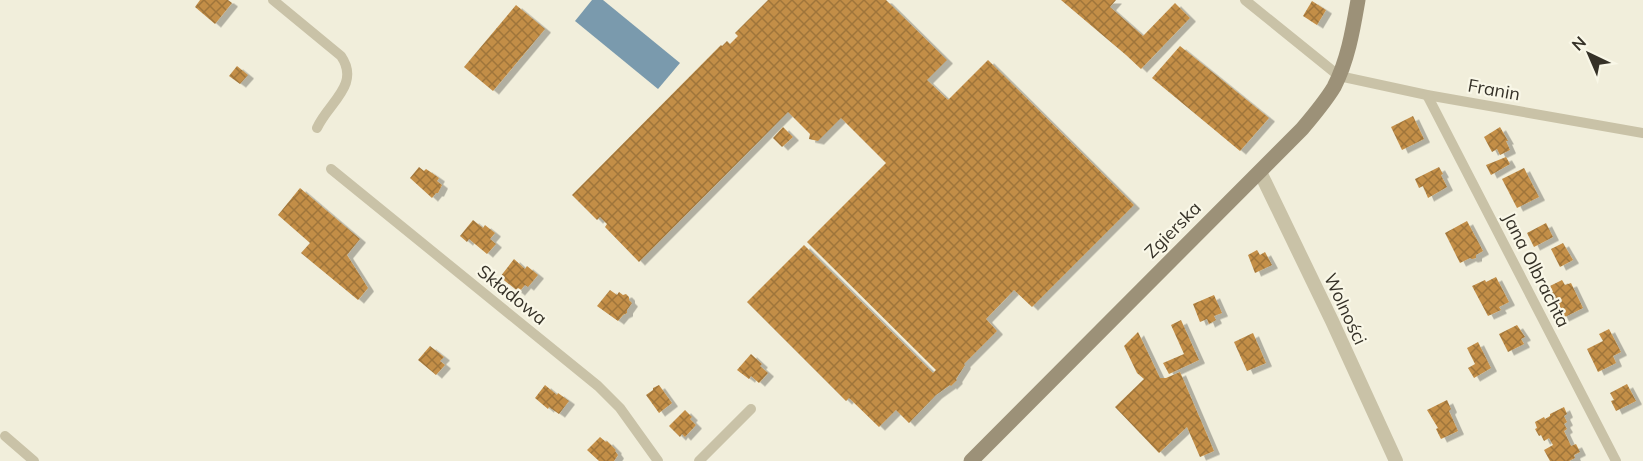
<svg xmlns="http://www.w3.org/2000/svg" width="1643" height="461" viewBox="0 0 1643 461" font-family="Mulish,sans-serif">
<style>
.water{fill:#7a9aad}
.building{fill:url(#building-cross-hatch);filter:url(#shadow)}
.lines{fill:none;stroke-linecap:round;stroke-linejoin:round}
.minor{stroke:#c9c2a7;stroke-width:10}
.tertiary{stroke:#c9c2a7;stroke-width:14}
.secondary{stroke:#9c9178;stroke-width:15}
.labels{text-anchor:middle;stroke-width:4.5;stroke-linejoin:round;paint-order:stroke}
.street-label{font-size:18px;fill:#353127;stroke:#f9f7e7}
</style>
<defs>
<pattern id="building-cross-hatch" width="8" height="8" patternUnits="userSpaceOnUse" patternTransform="scale(1.5)"><rect width="8" height="8" fill="#c38e47"/><path d="M0 0l8 8M0 8l8-8" fill="none" stroke="#9f753b"/></pattern>
<filter id="shadow"><feDropShadow dx="6" dy="3.5" stdDeviation="0" flood-color="#0004"/></filter>
</defs>
<rect width="100%" height="100%" fill="#f1eedb"/>
<polygon class="water" points="592,0 603,0 680,63 658,89 575,21"/>
<g class="building">
<polygon points="200,0 228,0 232,3 215,24 195,7"/>
<polygon points="768,0 886,0 947,60 927,80 948,100 988,60 1134,205 1032,307 1014,290 986,319 997,331 964,364 965,365 956,379 957,380 951,386 950,385 936,395 909,423 896,410 879,427 849,398 846,401 747,302 804,245 933,373 936,370 807,242 886,163 841,118 818,141 809,139 810,134 788,112 639,262 605,227 607,224 600,217 597,220 572,195 721,45 722,46 727,41 730,44 738,36 735,33"/>
<polygon points="1061,0 1116,0 1110,7 1143,36 1175,3 1190,18 1141,69 1126,55"/>
<polygon points="1312,1 1326,10 1317,25 1303,16"/>
<polygon points="516,5 545,29 493,91 464,67"/>
<polygon points="1180,46 1269,118 1240,151 1152,78"/>
<polygon points="237,66 248,75 240,84 229,76"/>
<polygon points="1413,116 1424,139 1402,150 1391,127"/>
<polygon points="783,127 793,137 782,147 773,138"/>
<polygon points="1500,127 1508,141 1506,141 1510,150 1500,155 1497,149 1492,152 1484,137"/>
<polygon points="1506,157 1510,164 1491,175 1486,165"/>
<polygon points="419,167 424,171 426,169 432,173 439,178 437,181 442,185 438,193 436,193 432,198 410,178"/>
<polygon points="1439,167 1443,174 1441,175 1447,187 1428,198 1423,186 1419,188 1415,179"/>
<polygon points="1524,168 1539,197 1517,208 1502,179"/>
<polygon points="300,188 360,239 347,255 368,288 358,300 301,253 310,243 278,215"/>
<polygon points="473,220 483,228 485,225 495,233 490,239 496,244 487,254 469,239 467,242 460,236"/>
<polygon points="1467,221 1483,251 1476,255 1476,258 1472,259 1470,258 1460,263 1445,233"/>
<polygon points="1546,223 1553,237 1534,247 1527,233"/>
<polygon points="1563,243 1573,260 1560,267 1551,249"/>
<polygon points="1257,250 1260,255 1265,252 1272,265 1255,273 1248,255"/>
<polygon points="514,259 525,269 527,266 538,275 528,287 525,285 519,292 500,277"/>
<polygon points="1496,277 1509,302 1499,307 1501,310 1488,316 1472,286 1485,280 1486,282"/>
<polygon points="1562,280 1565,285 1571,283 1583,308 1563,318 1551,293 1553,292 1550,286"/>
<polygon points="610,290 617,295 619,292 623,295 626,294 629,297 629,300 632,303 627,310 627,313 623,315 618,321 597,306"/>
<polygon points="1214,295 1222,313 1214,316 1216,320 1209,324 1207,319 1200,322 1193,304"/>
<polygon points="1181,320 1199,360 1169,374 1163,363 1184,354 1171,325"/>
<polygon points="1517,325 1525,337 1521,339 1524,344 1508,352 1499,334"/>
<polygon points="1609,329 1621,352 1613,356 1616,363 1598,372 1587,349 1603,341 1599,334"/>
<polygon points="1138,332 1160,378 1166,378 1180,372 1214,451 1200,457 1187,427 1159,453 1115,407 1144,379 1137,373 1124,346"/>
<polygon points="1253,333 1266,363 1247,371 1234,342"/>
<polygon points="1478,342 1491,368 1474,378 1468,368 1475,364 1467,348"/>
<polygon points="430,346 444,357 440,361 445,365 436,375 418,360"/>
<polygon points="751,354 762,364 760,366 768,373 759,383 751,376 749,379 737,370"/>
<polygon points="1627,384 1636,401 1616,411 1611,401 1614,400 1610,393"/>
<polygon points="545,385 557,395 558,393 569,401 559,414 549,407 548,409 535,398"/>
<polygon points="659,385 672,403 659,413 646,395 653,390 653,388"/>
<polygon points="1447,400 1451,409 1449,411 1458,431 1441,439 1436,429 1438,428 1427,410"/>
<polygon points="1564,407 1567,414 1564,416 1567,422 1564,424 1567,429 1564,431 1571,446 1576,444 1580,452 1574,455 1575,458 1569,461 1550,461 1544,450 1553,445 1549,438 1544,441 1541,435 1539,436 1535,429 1537,428 1535,422 1544,417 1545,419 1550,416 1550,414"/>
<polygon points="685,410 692,417 690,419 696,425 685,437 682,434 680,437 669,426"/>
<polygon points="600,437 606,442 607,441 616,450 615,451 618,455 614,461 599,461 587,450"/>
</g>
<g class="lines">
<g class="minor">
<path d="M 273,0 L 341,56 C 361,85 328,103 317,128"/>
<polyline points="1245,0 1339,76 1427,95 1643,133"/>
<polyline points="1427,95 1616,461"/>
<polyline points="331,169 598,386 620,408 658,461"/>
<polyline points="5,436 34,461"/>
<polyline points="699,461 751,409"/>
</g>
<polyline class="tertiary" points="1260,172 1332,321 1396,461"/>
<path class="secondary" d="M 971,461 L 1302,129 C 1313,116 1325,102 1334,87 C 1348,60 1353,29 1358,0"/>
</g>
<g class="labels">
<g class="street-label">
<text transform="translate(1494 90) rotate(10)" y="6">Franin</text>
<text transform="translate(1173 230) rotate(-45)" y="6">Zgierska</text>
<text transform="translate(1536 270) rotate(63)" y="6">Jana Olbrachta</text>
<text transform="translate(512 295) rotate(39)" y="6">Składowa</text>
<text transform="translate(1345 309) rotate(65)" y="6">Wolności</text>
</g>
</g>
<g transform="translate(1589 54) rotate(316)" stroke="#f9f7e7" stroke-width="4.5" paint-order="stroke">
<path d="M0-4.5L10 22L0 15L-10 22Z" fill="#353127"/>
<text y="-9" font-size="16" font-weight="bold" text-anchor="middle" fill="#353127">N</text>
</g>
</svg>
